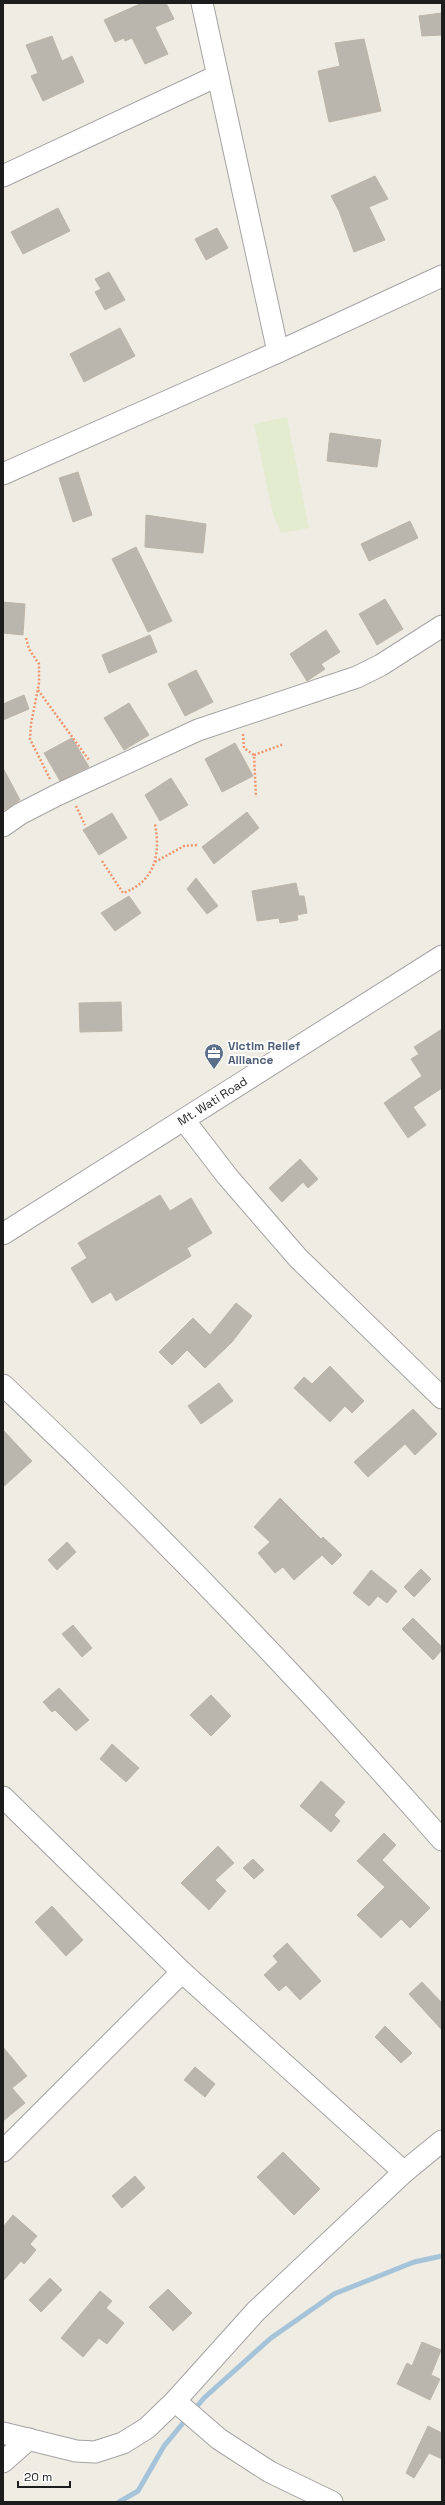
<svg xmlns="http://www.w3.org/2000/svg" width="445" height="2505" viewBox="0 0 445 2505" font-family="'Space Grotesk',sans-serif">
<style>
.farmland{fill:#e4eccf}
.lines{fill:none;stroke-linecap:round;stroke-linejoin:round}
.stream{stroke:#a6c4d9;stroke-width:5}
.building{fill:#bab5ad;stroke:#beb5a7}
.minor-casing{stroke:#a4a4a4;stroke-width:23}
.path{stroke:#f29670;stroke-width:2.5;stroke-dasharray:2 2;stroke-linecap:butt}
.minor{stroke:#fff;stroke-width:21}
.labels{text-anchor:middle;stroke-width:3.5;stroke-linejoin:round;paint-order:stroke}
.service-label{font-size:12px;font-weight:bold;fill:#4e5e75;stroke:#fff;text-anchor:start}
.street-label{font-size:12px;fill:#1d1d1d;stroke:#fff}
</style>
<rect width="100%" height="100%" fill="#eeece3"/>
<polygon class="farmland" points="287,417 309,528 281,533 273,514 254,424"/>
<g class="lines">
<g class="stream">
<polyline points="193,2411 204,2398 271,2338 334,2294 414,2262 442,2256"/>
<polyline points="119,2502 138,2491 164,2446 188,2417"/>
</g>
</g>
<g class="building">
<polygon points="142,3 166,3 174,19 155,27 168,54 145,64 132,38 125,41 124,38 115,42 104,20"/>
<polygon points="442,13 442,35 422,36 419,16"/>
<polygon points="52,36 62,61 72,56 84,82 43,101 31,76 38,73 26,45"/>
<polygon points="364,39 381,111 329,122 318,71 340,66 335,43"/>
<polygon points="375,176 388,199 369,207 385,240 354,252 339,211 331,196"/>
<polygon points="58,208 70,231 23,254 11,232"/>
<polygon points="217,228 228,248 206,260 195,239"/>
<polygon points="109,272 125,300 105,310 95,292 101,289 95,279"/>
<polygon points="120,328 135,356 84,382 70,354"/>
<polygon points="330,433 381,440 377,467 327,461"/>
<polygon points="78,472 92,515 73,522 59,478"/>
<polygon points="146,515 206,524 203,553 145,547"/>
<polygon points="410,521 418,538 369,561 361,544"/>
<polygon points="136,547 172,621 148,632 112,559"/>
<polygon points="385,599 403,629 377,645 359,614"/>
<polygon points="3,602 25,604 23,635 3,633"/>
<polygon points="326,630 340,652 321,664 325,669 307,681 290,654"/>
<polygon points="150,635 157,652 109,673 102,655"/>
<polygon points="196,670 213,702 185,716 168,684"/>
<polygon points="24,695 29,709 3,720 3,704"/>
<polygon points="129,703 149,735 124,750 104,718"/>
<polygon points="72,738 89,767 60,781 44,753"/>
<polygon points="235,743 253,776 222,792 205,759"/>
<polygon points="3,768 20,800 3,811"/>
<polygon points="171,778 188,805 160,821 145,795"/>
<polygon points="247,812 259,828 214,864 202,847"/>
<polygon points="112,813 127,838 99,855 83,830"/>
<polygon points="196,878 218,906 207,914 187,889"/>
<polygon points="296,883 299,896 304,896 307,913 297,915 298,920 280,923 279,918 257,921 252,891"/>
<polygon points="129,896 141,913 115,931 101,913"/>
<polygon points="121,1002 122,1031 80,1032 79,1003"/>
<polygon points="442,1029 442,1088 413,1107 426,1125 408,1138 384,1103 422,1076 411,1059 419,1054 414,1047"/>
<polygon points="300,1159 318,1179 308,1188 303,1182 282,1202 269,1188"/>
<polygon points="160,1195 170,1211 191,1198 212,1233 187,1248 191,1256 116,1301 111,1292 92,1303 71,1268 87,1258 78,1243"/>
<polygon points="236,1303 252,1316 232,1342 205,1368 187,1350 172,1365 159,1352 193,1318 210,1335"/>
<polygon points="330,1366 364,1401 352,1413 345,1406 330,1422 294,1388 304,1377 312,1384"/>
<polygon points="219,1383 233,1401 201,1424 188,1406"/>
<polygon points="413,1409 437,1434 415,1455 405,1444 368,1477 354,1462"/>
<polygon points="3,1430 32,1461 3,1487"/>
<polygon points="280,1498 321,1539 323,1537 342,1555 332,1565 322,1555 294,1580 283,1567 275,1573 258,1553 270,1542 254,1527"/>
<polygon points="67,1542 76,1552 57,1570 48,1560"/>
<polygon points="421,1569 431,1579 414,1597 404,1587"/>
<polygon points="371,1570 397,1591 387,1603 378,1596 369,1606 353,1593"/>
<polygon points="413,1618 442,1647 442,1650 433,1660 402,1629"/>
<polygon points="73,1625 92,1648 82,1657 62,1634"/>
<polygon points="59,1688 89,1720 76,1731 55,1710 52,1712 43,1702"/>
<polygon points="211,1695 231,1716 211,1736 190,1715"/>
<polygon points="112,1744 139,1768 126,1782 100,1759"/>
<polygon points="321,1781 345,1802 334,1815 340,1821 331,1832 300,1806"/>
<polygon points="384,1833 396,1845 382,1860 430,1908 410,1928 401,1919 381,1938 357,1915 385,1887 357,1861"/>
<polygon points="218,1846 234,1863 215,1880 226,1891 209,1910 181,1883"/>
<polygon points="253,1859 264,1870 254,1879 243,1868"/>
<polygon points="52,1906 83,1940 66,1956 35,1922"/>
<polygon points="287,1943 321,1981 300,2000 286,1985 279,1991 264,1975 278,1962 273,1956"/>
<polygon points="422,1982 442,2003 442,2030 409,1994"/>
<polygon points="385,2026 412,2053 401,2063 375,2037"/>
<polygon points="3,2047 27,2076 12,2088 25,2103 3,2121"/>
<polygon points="195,2067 215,2084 205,2097 184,2080"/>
<polygon points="283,2152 320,2189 294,2215 257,2177"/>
<polygon points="135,2176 145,2188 122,2208 112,2196"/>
<polygon points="13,2215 37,2236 30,2244 36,2250 24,2264 21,2261 3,2281 3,2227"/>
<polygon points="50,2278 62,2290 41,2312 29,2300"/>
<polygon points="168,2289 192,2313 173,2331 149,2307"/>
<polygon points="100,2291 112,2301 106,2308 124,2323 107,2344 99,2338 83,2357 61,2338"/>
<polygon points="422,2342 441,2350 431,2375 440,2379 430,2400 397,2384 407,2363 412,2366"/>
<polygon points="428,2426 442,2433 442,2459 429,2453 414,2478 406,2473"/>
</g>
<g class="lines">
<defs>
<g id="minor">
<polyline points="202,3 278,352"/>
<polyline points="3,176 217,76"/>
<polyline points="3,474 278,352 442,276"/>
<polyline points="3,826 20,814 57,795 198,730 357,677 381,665 442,626"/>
<polyline points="184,1120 227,1176 298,1258 442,1398"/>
<path id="s1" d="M 3,1234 L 442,956"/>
<path d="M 3,1385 C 157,1530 303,1682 442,1840"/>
<polyline points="3,1797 182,1972 404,2172"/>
<polyline points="3,2151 182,1972"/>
<polyline points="175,2401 219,2439 270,2472 332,2502"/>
<polyline points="3,2433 76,2451 95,2452 123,2443 147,2428 175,2401 256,2311 404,2172 442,2141"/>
<polyline points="3,2462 29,2439"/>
</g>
</defs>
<use href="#minor" class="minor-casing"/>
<g class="path">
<polyline points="26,638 29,649 39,664 39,683 31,724 30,739 50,779"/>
<polyline points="38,690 89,760"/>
<polyline points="243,734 244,748 254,755 256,797"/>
<polyline points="254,755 284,744"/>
<polyline points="76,806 85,825"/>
<path d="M 102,861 L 123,893 C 154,882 161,856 155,824"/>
<polyline points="155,862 184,846 197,845"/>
</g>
<use href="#minor" class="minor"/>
</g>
<defs>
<symbol id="office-pin" viewBox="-11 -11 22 30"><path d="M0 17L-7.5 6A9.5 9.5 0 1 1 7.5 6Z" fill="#5c6f8a" stroke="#fff"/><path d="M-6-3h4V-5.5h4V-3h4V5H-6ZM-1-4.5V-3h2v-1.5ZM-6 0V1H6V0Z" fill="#fff"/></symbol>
</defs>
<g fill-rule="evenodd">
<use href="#office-pin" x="203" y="1042" width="22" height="30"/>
</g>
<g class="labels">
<g class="service-label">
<text x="228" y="1050">Victim Relief<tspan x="228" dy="14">Alliance</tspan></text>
</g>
<g class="street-label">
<text dy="4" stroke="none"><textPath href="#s1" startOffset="248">Mt. Wati Road</textPath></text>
</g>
</g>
<rect width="445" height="2505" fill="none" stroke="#1d1d1d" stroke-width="8"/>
<path d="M18 2481v6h52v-6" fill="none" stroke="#1d1d1d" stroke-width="2"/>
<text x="24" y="2481" font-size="12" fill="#1d1d1d" stroke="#ffffff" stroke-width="3" paint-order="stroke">20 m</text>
</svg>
